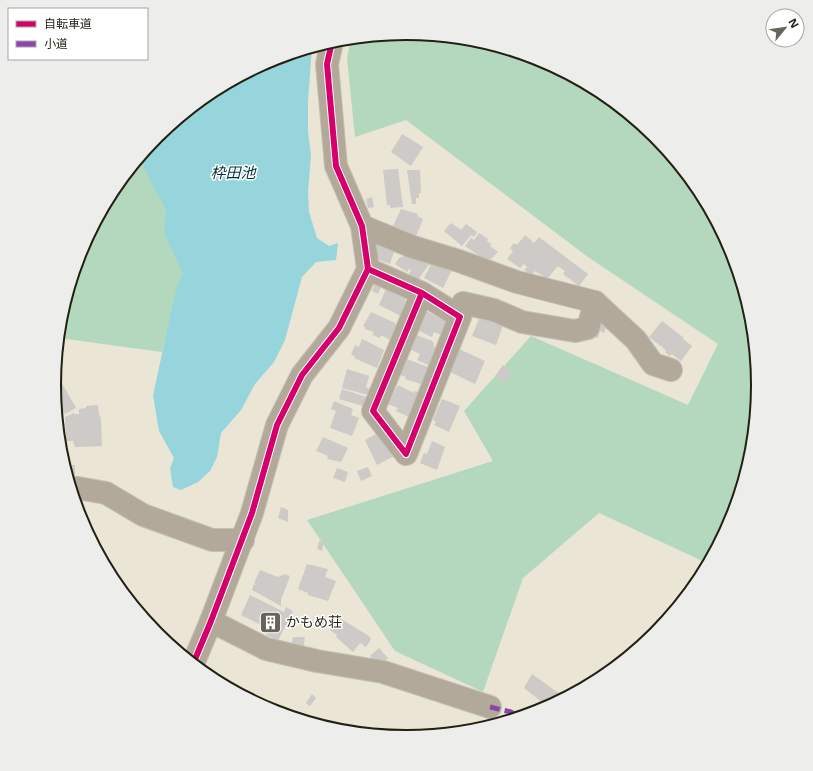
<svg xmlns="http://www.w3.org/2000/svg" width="813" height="771" viewBox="0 0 813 771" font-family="'Noto Sans','Noto Sans JP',sans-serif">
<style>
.forest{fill:#b3d8bd}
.water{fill:#97d5dc}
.building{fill:#cdcac7}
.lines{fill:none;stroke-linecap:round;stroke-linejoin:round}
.minor-casing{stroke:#c4c1b3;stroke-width:24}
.minor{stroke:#b3a99b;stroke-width:22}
.quiet{stroke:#8e44ad;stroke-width:5;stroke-dasharray:10 5;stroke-linecap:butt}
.cycleway-casing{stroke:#fff;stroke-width:8}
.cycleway{stroke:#d6006c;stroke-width:6}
.labels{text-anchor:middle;stroke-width:3;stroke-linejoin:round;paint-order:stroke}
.poi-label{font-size:14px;fill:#221f13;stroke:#fff;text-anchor:start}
.water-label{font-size:15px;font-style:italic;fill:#012f37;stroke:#fff}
.rim{fill:none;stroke:#221f13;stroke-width:2}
</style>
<rect width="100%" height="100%" fill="#eae5d4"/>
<g class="forest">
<polygon points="407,33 475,40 542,60 603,93 656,136 700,190 732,251 752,317 759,386 752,454 732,521 709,564 599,513 523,578 483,692 395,651 307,520 493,461 464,411 531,336 688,405 718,344 588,257 406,120 355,137 347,58 351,38"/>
<polygon points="153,141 183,273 162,352 59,338 61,316 81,250 114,189"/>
</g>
<polygon class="water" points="312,47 308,101 308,131 311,155 308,192 309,212 317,238 329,246 338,243 336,260 316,262 302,277 285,340 274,362 255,384 241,410 221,433 217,457 210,471 198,482 181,490 173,487 170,468 174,458 159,431 153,395 176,290 183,273 164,233 166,210 140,160 157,136 211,92 272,60"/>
<g class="building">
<polygon points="402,134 423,147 411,166 391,152"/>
<polygon points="398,169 403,207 390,208 390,205 387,205 383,170"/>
<polygon points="407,170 420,170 421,193 419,193 419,198 416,198 416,204 412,204"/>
<polygon points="372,197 374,207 368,208 366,199"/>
<polygon points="401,209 418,214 417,216 423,219 416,236 393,226"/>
<polygon points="451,223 461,230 466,224 477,232 474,237 471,235 462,246 444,231"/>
<polygon points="479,233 488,239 487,241 491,244 490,246 498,252 488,262 465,246 471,238 474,240"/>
<polygon points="525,235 534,243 539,237 588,274 579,286 563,274 565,271 558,266 547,279 535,271 531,276 524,270 527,267 524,264 520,268 507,259 513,251 510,248 514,243 517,245"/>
<polygon points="376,243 395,249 390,264 371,257"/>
<polygon points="406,255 432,260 418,280 409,274 411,271 409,269 407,272 395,264 399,258"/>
<polygon points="434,258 453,268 443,288 424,278"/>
<polygon points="376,280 383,283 378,294 372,291"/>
<polygon points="388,284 406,297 401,316 379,305"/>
<polygon points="424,310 448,323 441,335 434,332 432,337 415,329"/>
<polygon points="371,312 395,323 396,325 390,340 381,335 380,338 372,335 374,332 365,329 365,327 363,326"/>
<polygon points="481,314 504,322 496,345 472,336"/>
<polygon points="595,317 608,321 604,333 600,331 598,338 592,336"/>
<polygon points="662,321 684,338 683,339 692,346 681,361 672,354 670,356 665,352 666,350 649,337"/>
<polygon points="414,334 432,341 434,344 433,346 438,349 431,366 417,360 420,354 408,348"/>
<polygon points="362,339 384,350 377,368 354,358 355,356 351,355 355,345 359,347"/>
<polygon points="457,348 485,361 475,384 448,371"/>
<polygon points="404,358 428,367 421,384 405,379 406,377 398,374"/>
<polygon points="56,364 62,364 62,383 76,408 65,414 55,396"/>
<polygon points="503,365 512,372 504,383 495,376"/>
<polygon points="347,369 369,376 366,387 370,389 368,395 342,388"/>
<polygon points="398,385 414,393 415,391 421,393 409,417 396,411 398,408 388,404"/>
<polygon points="342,389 366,397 363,406 339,399"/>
<polygon points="442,399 460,406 449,432 434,425 436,422 433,420"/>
<polygon points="334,401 353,409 351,415 359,418 352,436 330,428 336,411 331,409"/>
<polygon points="98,405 99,415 101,418 102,446 75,447 73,441 66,441 65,417 74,413 74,414 79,414 79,409 86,408 86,406"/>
<polygon points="378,433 396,455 377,465 365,440"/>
<polygon points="323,437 348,448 341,462 327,459 328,456 316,451"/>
<polygon points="432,441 445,447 437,470 420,463 424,453 427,454"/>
<polygon points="67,465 75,465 75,487 71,487 68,476"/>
<polygon points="368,467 372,476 361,481 357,471"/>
<polygon points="337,468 348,472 345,482 333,478"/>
<polygon points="281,507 288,510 288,522 278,518"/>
<polygon points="319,541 324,542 322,551 317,549"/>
<polygon points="307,564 328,569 325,577 336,581 328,601 308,595 308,593 298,589"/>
<polygon points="260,570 278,577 285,574 290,576 281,600 281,606 252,590 254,584 258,586 254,583"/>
<polygon points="250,595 284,612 286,607 293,611 278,641 266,635 269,629 241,615"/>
<polygon points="338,617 369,636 371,639 366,647 360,643 353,652 336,637 337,635 330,630"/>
<polygon points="293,637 305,637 303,650 291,648"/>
<polygon points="379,648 388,658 380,666 370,656"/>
<polygon points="532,674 564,697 563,699 544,710 547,706 524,688"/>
<polygon points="312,694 316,698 310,706 306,703"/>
</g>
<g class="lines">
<defs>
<g id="minor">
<polyline points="362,226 413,247 459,261 517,282 595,302 636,340 653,364 671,370"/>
<polyline points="368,269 422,293 460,317 406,454 373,411 422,293"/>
<polyline points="460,317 463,303 494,310 522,322 575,331 588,328 595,302"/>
<polyline points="71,489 78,488 106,493 143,515 212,540 243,540"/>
<polyline points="211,621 266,649 317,661 383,672 490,707"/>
<polyline points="193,664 211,621 252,513 277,425 302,375 339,328 368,269 362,226 336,166 327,64 332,42"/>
</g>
</defs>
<use href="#minor" class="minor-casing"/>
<use href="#minor" class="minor"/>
<polyline class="quiet" points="490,707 511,712 520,718"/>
<defs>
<g id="cycleway">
<polyline points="368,269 422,293 460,317 406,454 373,411 422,293"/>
<polyline points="193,664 211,621 252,513 277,425 302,375 339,328 368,269 362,226 336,166 327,64 332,42"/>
</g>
</defs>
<use href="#cycleway" class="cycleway-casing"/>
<use href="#cycleway" class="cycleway"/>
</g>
<defs>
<symbol id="building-square" viewBox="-11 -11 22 22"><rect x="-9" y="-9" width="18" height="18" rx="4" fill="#686457" stroke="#fff"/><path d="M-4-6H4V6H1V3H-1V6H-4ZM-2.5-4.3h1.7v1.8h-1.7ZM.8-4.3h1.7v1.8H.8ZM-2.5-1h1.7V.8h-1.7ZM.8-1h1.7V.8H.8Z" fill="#fff"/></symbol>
</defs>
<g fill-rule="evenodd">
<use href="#building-square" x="258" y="610" width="25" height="25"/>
</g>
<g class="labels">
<g class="poi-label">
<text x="286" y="627">かもめ荘</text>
</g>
<g class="water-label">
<text x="233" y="178">枠田池</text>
</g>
</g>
<path d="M0 0H813V771H0ZM61 385a345 345 0 1 1 690 0a345 345 0 1 1-690 0Z" fill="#ededec" fill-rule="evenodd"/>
<path class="rim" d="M61 385a345 345 0 1 1 690 0a345 345 0 1 1-690 0Z"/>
<rect x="8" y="8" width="140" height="52" fill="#ffffff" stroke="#a7a5a1"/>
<rect x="16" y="21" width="20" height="6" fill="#d6006c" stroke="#a7a5a1"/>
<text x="44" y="28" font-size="12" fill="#221f13">自転車道</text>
<rect x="16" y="41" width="20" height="6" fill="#8e44ad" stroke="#a7a5a1"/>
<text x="44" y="48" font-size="12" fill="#221f13">小道</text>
<g transform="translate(785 28) rotate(61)"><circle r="19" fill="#ffffff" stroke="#a7a5a1"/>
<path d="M0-3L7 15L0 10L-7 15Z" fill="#686457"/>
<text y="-6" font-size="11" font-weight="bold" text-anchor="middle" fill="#221f13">N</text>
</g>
</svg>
